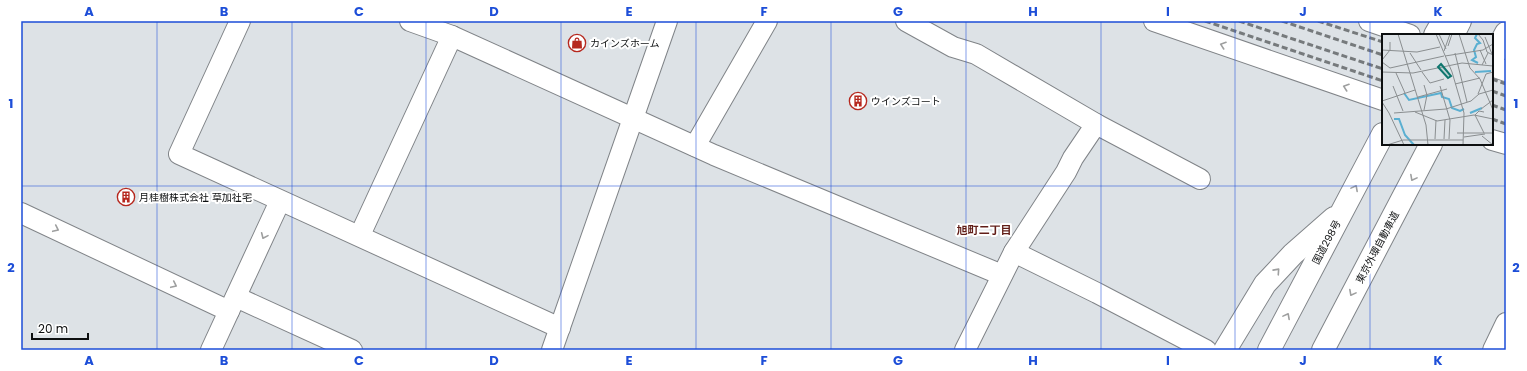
<svg xmlns="http://www.w3.org/2000/svg" width="1527" height="371" viewBox="0 0 1527 371" font-family="Poppins,'Noto Sans JP',sans-serif">
<style>
.lines{fill:none;stroke-linecap:round;stroke-linejoin:round}
.street-casing{stroke:#808488;stroke-width:22}
.highway-casing{stroke:#808488;stroke-width:24}
.street{stroke:#fff;stroke-width:20}
.highway{stroke:#fff;stroke-width:22}
.rail{stroke:#767a7c;stroke-width:3;stroke-dasharray:6 3;stroke-linecap:butt}
.oneway{stroke:#9e9f9f}
.grid{fill:none;stroke:#1d4ed8;stroke-width:1;stroke-opacity:0.55}
.labels{text-anchor:middle;stroke-width:4;stroke-linejoin:round;paint-order:stroke}
.poi-label{font-size:10px;fill:#0d0f10;stroke:#fff;text-anchor:start}
.street-label{font-size:10px;fill:#0d0f10;stroke:#fff}
.neighbourhood-label{font-size:11px;font-weight:bold;fill:#611d17;stroke:#fff}
.inset-river{fill:none;stroke:#5aafd1;stroke-width:2}
.inset-road{fill:none;stroke:#8a8e90;stroke-width:1}
.view{fill:#0f766e;fill-opacity:0.15;stroke:#0f766e;stroke-width:2}
.inset-edge{fill:none;stroke:#0d0f10;stroke-width:2}
.neatline{fill:none;stroke:#1d4ed8;stroke-width:1.5}
.grid-label{font-size:13px;text-anchor:middle;font-weight:bold;fill:#1d4ed8}
</style>
<rect width="100%" height="100%" fill="#dde2e6"/>
<g class="lines">
<defs>
<g id="street">
<polyline points="240,21 179,154 560,328"/>
<polyline points="410,21 452,36 714,155 1002,275"/>
<polyline points="906,21 953,47 976,54 1096,124 1073,158 1066,172 1014,252 965,350"/>
<polyline points="1154,21 1383,100"/>
<polyline points="1369,21 1410,35"/>
<polyline points="1492,66 1506,71"/>
<polyline points="1096,124 1200,179"/>
<polyline points="1492,140 1506,144"/>
<polyline points="695,146 767,21"/>
<polyline points="21,213 229,311"/>
<polyline points="360,235 452,36"/>
<polyline points="1014,252 1097,293 1206,350"/>
<polyline points="236,297 352,350"/>
<polyline points="211,350 280,201"/>
<polyline points="552,350 667,21"/>
<polyline points="1493,350 1506,323"/>
</g>
<g id="highway">
<polyline points="1435,35 1443,21"/>
<polyline points="1453,35 1460,21"/>
<polyline points="1492,59 1506,33"/>
<polyline points="1225,350 1265,284 1293,254 1334,218"/>
<polyline points="1269,350 1383,134"/>
<polyline points="1323,350 1431,144"/>
</g>
</defs>
<use href="#street" class="street-casing"/>
<use href="#highway" class="highway-casing"/>
<use href="#street" class="street"/>
<use href="#highway" class="highway"/>
<g class="rail">
<polyline points="1205,21 1383,81"/>
<polyline points="1239,21 1383,69"/>
<polyline points="1282,21 1383,55"/>
<polyline points="1318,21 1383,42"/>
<polyline points="1492,79 1506,84"/>
<polyline points="1492,91 1506,96"/>
<polyline points="1492,105 1506,110"/>
<polyline points="1492,119 1506,124"/>
</g>
</g>
<defs><path id="oneway-chevron" d="M-2-3.5L2.5 0L-2 3.5" fill="none" stroke-width="1.6" stroke-linecap="round" stroke-linejoin="round"/></defs>
<g class="oneway">
<use href="#oneway-chevron" transform="translate(1223 45) rotate(-161)"/>
<use href="#oneway-chevron" transform="translate(1346 87) rotate(-161)"/>
<use href="#oneway-chevron" transform="translate(1413 178) rotate(118)"/>
<use href="#oneway-chevron" transform="translate(1355 188) rotate(-62)"/>
<use href="#oneway-chevron" transform="translate(56 229) rotate(25)"/>
<use href="#oneway-chevron" transform="translate(264 236) rotate(114)"/>
<use href="#oneway-chevron" transform="translate(1277 271) rotate(-48)"/>
<use href="#oneway-chevron" transform="translate(174 285) rotate(25)"/>
<use href="#oneway-chevron" transform="translate(1352 293) rotate(118)"/>
<use href="#oneway-chevron" transform="translate(1287 316) rotate(-62)"/>
</g>
<path class="grid" d="M 157,21 L 157,350M 292,21 L 292,350M 426,21 L 426,350M 561,21 L 561,350M 696,21 L 696,350M 831,21 L 831,350M 966,21 L 966,350M 1101,21 L 1101,350M 1235,21 L 1235,350M 1370,21 L 1370,350M 21,186 L 1506,186"/>
<defs>
<symbol id="shop-ring" viewBox="-11 -11 22 22"><circle r="9.5" fill="#fff" stroke="#b6281e" stroke-width="1.5"/><path d="M-5-2.5h2.3a2.7 3.5 0 0 1 5.4 0H5L5.5 6h-11ZM-1.5-2.5h3a1.5 2.3 0 0 0-3 0Z" fill="#b6281e"/></symbol>
<symbol id="building-ring" viewBox="-11 -11 22 22"><circle r="9.5" fill="#fff" stroke="#b6281e" stroke-width="1.5"/><path d="M-4-6H4V6H1V3H-1V6H-4ZM-2.5-4.3h1.7v1.8h-1.7ZM.8-4.3h1.7v1.8H.8ZM-2.5-1h1.7V.8h-1.7ZM.8-1h1.7V.8H.8Z" fill="#b6281e"/></symbol>
</defs>
<g fill-rule="evenodd">
<use href="#shop-ring" x="567" y="33" width="20" height="20"/>
<use href="#building-ring" x="848" y="91" width="20" height="20"/>
<use href="#building-ring" x="116" y="187" width="20" height="20"/>
</g>
<g class="labels">
<g class="poi-label">
<text x="590" y="47">カインズホーム</text>
<text x="871" y="105">ウインズコート</text>
<text x="139" y="201">月桂樹株式会社 草加社宅</text>
</g>
<g class="street-label">
<text transform="translate(1326 242) rotate(-62)" y="4">国道298号</text>
<text transform="translate(1377 247) rotate(-62)" y="4">東京外環自動車道</text>
</g>
<g class="neighbourhood-label">
<text x="984" y="234">旭町二丁目</text>
</g>
</g>
<g transform="translate(1382 34)">
<rect width="111" height="111" fill="#dde2e6"/>
<path class="inset-river" d="M 95,0 L 93,4 L 98,9 L 95,10 L 92,16 L 94,23 L 90,26 L 96,29M 93,38 L 109,37M 22,59 L 27,66 L 59,59 L 60,63 L 67,65 L 70,74 L 78,77 L 82,75M 88,79 L 100,74M 12,85 L 17,85 L 23,101 L 32,111"/>
<path class="inset-road" d="M 16,0 L 44,91 L 46,111M 54,0 L 70,38 L 82,79 L 81,111M 57,0 L 64,15M 77,0 L 88,34 L 98,45 L 111,76M 96,0 L 101,6 L 105,18 L 111,21M 103,3 L 110,20M 66,12 L 70,0M 0,16 L 35,18 L 58,13M 98,16 L 104,30M 62,17 L 68,0M 28,19 L 39,36M 73,19 L 85,68M 63,22 L 101,16 L 111,10M 0,26 L 8,16 L 8,8M 0,28 L 8,34 L 62,22M 100,31 L 106,19M 0,38 L 31,39 L 80,29 L 111,32M 40,38 L 48,49 L 62,45M 14,39 L 23,59M 73,50 L 98,44M 42,51 L 45,61 L 42,76M 11,52 L 21,77M 58,52 L 68,86 L 67,105M 96,60 L 104,40 L 111,38M 36,63 L 65,55M 0,67 L 33,56M 0,68 L 7,79M 99,75 L 111,66M 33,78 L 55,87 L 92,81 L 111,85M 7,79 L 22,111M 12,79 L 64,75 L 89,67 L 97,60 L 111,56M 75,99 L 111,99M 102,99 L 93,81 L 97,77 L 102,78M 100,102 L 111,111M 82,103 L 103,100M 53,105 L 54,86M 62,105 L 63,86M 5,111 L 21,106 L 81,106"/>
<path class="view" d="M 59,30 L 69,42 L 66,44 L 56,33 Z"/>
<rect width="111" height="111" class="inset-edge"/>
</g>
<rect width="1527" height="371" fill="none" stroke="#ffffff" stroke-width="44"/>
<path d="M32 333v6h56v-6" fill="none" stroke="#0d0f10" stroke-width="2"/>
<text x="38" y="333" font-size="12" fill="#0d0f10" stroke="#ffffff" stroke-width="3" paint-order="stroke">20 m</text>
<rect x="22" y="22" width="1483" height="327" class="neatline"/>
<g class="grid-label">
<text x="89" y="16">A</text>
<text x="224" y="16">B</text>
<text x="359" y="16">C</text>
<text x="494" y="16">D</text>
<text x="629" y="16">E</text>
<text x="764" y="16">F</text>
<text x="898" y="16">G</text>
<text x="1033" y="16">H</text>
<text x="1168" y="16">I</text>
<text x="1303" y="16">J</text>
<text x="1438" y="16">K</text>
<text x="11" y="108">1</text>
<text x="1516" y="108">1</text>
<text x="11" y="272">2</text>
<text x="1516" y="272">2</text>
<text x="89" y="365">A</text>
<text x="224" y="365">B</text>
<text x="359" y="365">C</text>
<text x="494" y="365">D</text>
<text x="629" y="365">E</text>
<text x="764" y="365">F</text>
<text x="898" y="365">G</text>
<text x="1033" y="365">H</text>
<text x="1168" y="365">I</text>
<text x="1303" y="365">J</text>
<text x="1438" y="365">K</text>
</g>
</svg>
